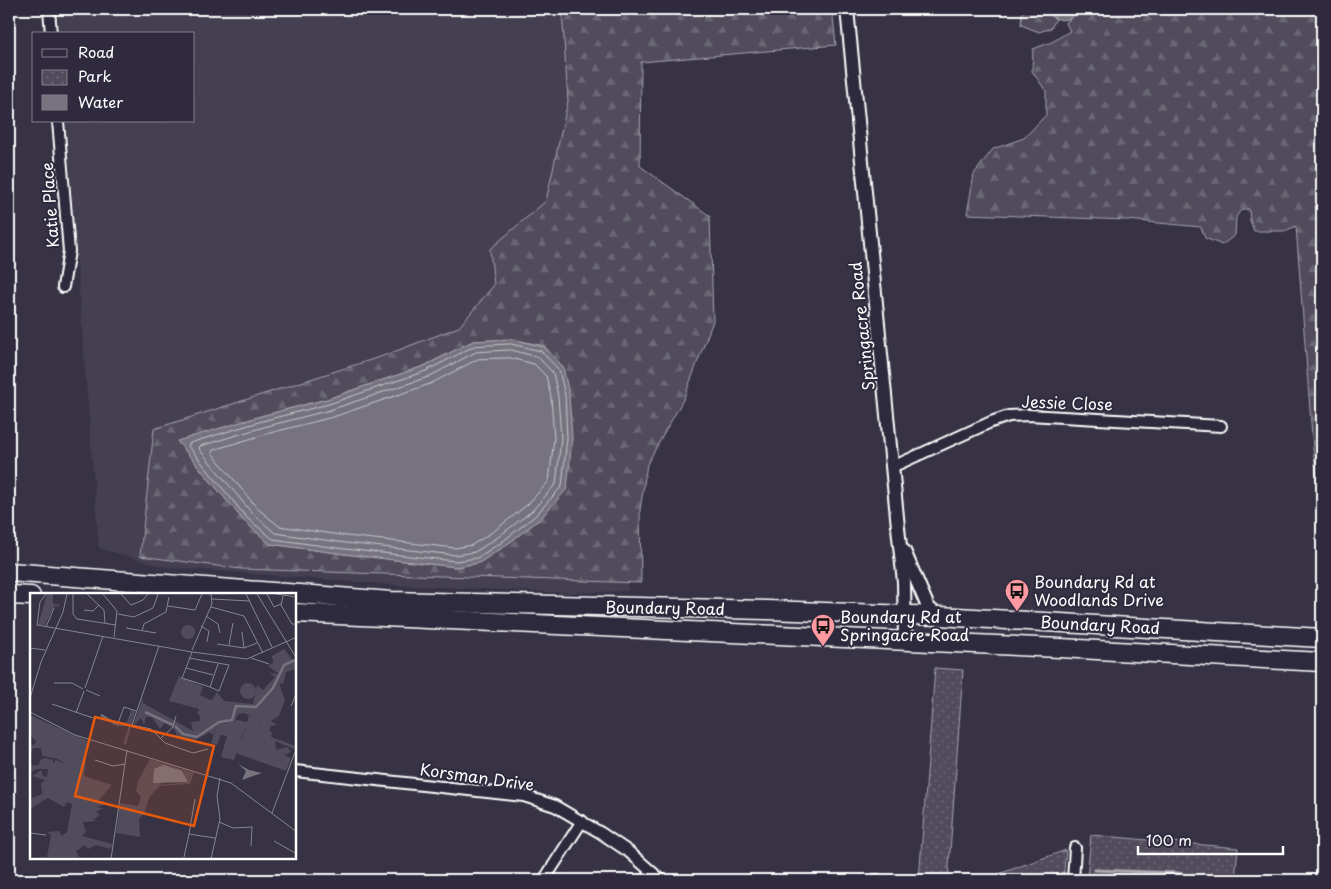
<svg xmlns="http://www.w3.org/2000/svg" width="1331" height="889" viewBox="0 0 1331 889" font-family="'Playpen Sans',sans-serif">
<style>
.built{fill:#444051}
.forest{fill:url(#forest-firs);stroke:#a8a6ae;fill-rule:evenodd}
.park{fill:url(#park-dots);stroke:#a8a6ae}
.water{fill:#76737f;stroke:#adabb2}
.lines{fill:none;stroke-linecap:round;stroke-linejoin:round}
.shore{stroke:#c8c7cc;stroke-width:1}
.stream{stroke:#adabb2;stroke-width:3}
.minor-casing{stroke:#fff;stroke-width:14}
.tertiary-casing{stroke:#fff;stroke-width:16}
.trunk-casing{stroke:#fff;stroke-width:21}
.minor{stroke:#2f2a3d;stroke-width:10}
.tertiary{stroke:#2f2a3d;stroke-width:12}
.trunk{stroke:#2f2a3d;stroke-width:18}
.labels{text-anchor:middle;stroke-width:4;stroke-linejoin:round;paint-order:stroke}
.street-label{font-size:16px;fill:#fff;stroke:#2f2a3d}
.poi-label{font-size:16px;fill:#fff;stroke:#2f2a3d;text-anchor:start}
.inset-river{fill:none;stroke:#76737f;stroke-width:2.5}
.inset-road{fill:none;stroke:#87858f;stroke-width:1}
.view{fill:#e8590c;fill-opacity:0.15;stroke:#e8590c;stroke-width:2.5}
.inset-edge{fill:none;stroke:#fff;stroke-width:2.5}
</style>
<defs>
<pattern id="forest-firs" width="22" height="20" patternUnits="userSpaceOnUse" patternTransform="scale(1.25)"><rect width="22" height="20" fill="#514c5c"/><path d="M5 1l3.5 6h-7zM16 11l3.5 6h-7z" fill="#6b6774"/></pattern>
<pattern id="park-dots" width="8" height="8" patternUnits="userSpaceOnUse" patternTransform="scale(1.25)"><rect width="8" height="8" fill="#514c5c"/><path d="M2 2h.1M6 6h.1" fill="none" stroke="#6b6774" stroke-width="1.8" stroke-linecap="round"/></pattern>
</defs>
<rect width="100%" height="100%" fill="#373345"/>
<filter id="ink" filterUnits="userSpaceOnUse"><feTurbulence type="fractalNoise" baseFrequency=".02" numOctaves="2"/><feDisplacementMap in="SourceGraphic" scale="10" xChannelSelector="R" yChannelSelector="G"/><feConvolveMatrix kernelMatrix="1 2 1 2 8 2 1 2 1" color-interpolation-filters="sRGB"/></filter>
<g filter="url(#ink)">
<polygon class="built" points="134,9 583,9 628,591 570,593 394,585 165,567 99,548 66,121 194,121 194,34 59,34 58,15"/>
<g class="forest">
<path d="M 562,9 L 832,9 L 836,45 L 641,62 L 640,166 L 710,216 L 713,321 L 684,398 L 647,464 L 640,510 L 641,583 L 241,569 L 140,556 L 154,429 L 383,356 L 459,327 L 494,285 L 490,249 L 546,201 L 568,101 ZM 512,339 L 544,346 L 563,367 L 540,519 L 505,546 L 479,563 L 456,567 L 344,554 L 270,544 L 244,521 L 178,442 L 261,416 L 327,399 L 424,366 L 473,341 Z"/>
<polygon points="1025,9 1049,9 1051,16 1056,19 1051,28 1039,32 1021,25 1022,12"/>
<polygon points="1080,9 1322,9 1322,514 1313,449 1296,226 1285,231 1254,231 1250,220 1249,209 1241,210 1236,217 1235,235 1222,245 1205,238 1201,227 1127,220 967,214 974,174 993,149 1024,138 1046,115 1046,91 1032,71 1033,49 1052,42 1070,31 1066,23"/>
</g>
<g class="park">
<polygon points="935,668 963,670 948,880 919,880"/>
<polygon points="1091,835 1238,848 1235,880 1087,880"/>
<polygon points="1066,850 1063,880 982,880"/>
</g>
<g class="water">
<path d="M 1049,9 L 1080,9 C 1072,20 1063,23 1051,16 Z"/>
<polygon points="512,339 544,347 563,367 569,394 572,438 567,489 540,519 505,546 479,563 456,567 344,554 270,544 244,521 177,441 261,416 327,399 424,366 473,341"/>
</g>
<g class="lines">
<g class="shore">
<polygon points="511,344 541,351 559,370 565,395 567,438 562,486 536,515 502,542 477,558 455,561 345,549 273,539 247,518 188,446 190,443 262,421 329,404 426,371 474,346"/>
<polygon points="511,350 538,357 553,373 558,396 561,438 556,484 532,511 498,537 475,552 455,555 346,543 275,533 252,513 199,449 200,446 264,427 330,410 428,377 476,352"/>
<polygon points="510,358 534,364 546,376 551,397 554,438 549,481 527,505 494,531 472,545 455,548 347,536 279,526 257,508 212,453 213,450 266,434 333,417 430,384 478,359"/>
</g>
<g class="stream">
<polyline points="1094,870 1178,873 1202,880"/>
<polyline points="1045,880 1064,873"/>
</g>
<defs>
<g id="minor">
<polyline points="49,9 51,34"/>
<polyline points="58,121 69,251 63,287"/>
<polyline points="892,467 991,422 1009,416 1028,415 1221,426"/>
<polyline points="295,771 524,796 555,806 601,833 629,852 661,880"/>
<polyline points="544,880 582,821"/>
<polyline points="875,880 878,880"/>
<polyline points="1073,880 1075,848"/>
</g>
<g id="tertiary">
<polyline points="847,9 899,537 904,582 905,640"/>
<polyline points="904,551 928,607 932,611 939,616"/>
</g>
<g id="trunk">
<polyline points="9,572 391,601 767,610 939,616 1322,638"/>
<polyline points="9,595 31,596"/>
<polyline points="295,613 1060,648 1322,662"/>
</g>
</defs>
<use href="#minor" class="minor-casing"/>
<use href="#tertiary" class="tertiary-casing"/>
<use href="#trunk" class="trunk-casing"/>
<use href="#minor" class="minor"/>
<use href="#tertiary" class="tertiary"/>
<use href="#trunk" class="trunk"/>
</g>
</g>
<defs>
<symbol id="bus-pin" viewBox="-11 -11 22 30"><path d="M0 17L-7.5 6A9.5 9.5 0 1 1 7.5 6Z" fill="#ff9aa2" stroke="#2f2a3d"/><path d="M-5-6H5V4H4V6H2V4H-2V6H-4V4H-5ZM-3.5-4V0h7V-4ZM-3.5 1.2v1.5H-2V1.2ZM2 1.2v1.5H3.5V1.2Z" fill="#111"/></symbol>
</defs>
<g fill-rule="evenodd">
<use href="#bus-pin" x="1003" y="577" width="28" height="38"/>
<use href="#bus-pin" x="809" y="612" width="28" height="38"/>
</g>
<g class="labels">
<g class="street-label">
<text transform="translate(50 205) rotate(-94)" y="6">Katie Place</text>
<text transform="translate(862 326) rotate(-96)" y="6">Springacre Road</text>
<text transform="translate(1067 403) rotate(2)" y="6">Jessie Close</text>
<text transform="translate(665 608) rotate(1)" y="6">Boundary Road</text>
<text transform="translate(1100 625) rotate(3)" y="6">Boundary Road</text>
<text transform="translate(477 777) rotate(8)" y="6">Korsman Drive</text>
</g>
<g class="poi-label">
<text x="1034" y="588">Boundary Rd at<tspan x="1034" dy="18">Woodlands Drive</tspan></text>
<text x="840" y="623">Boundary Rd at<tspan x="840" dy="18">Springacre Road</tspan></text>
</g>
</g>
<g transform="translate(30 593)">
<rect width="266" height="266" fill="#373345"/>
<path d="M 149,83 L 167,91 L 170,102 L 166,115 L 139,108 ZM 219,122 L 229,127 L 230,140 L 215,135 L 204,167 L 191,164 L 197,143 L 191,142 L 187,152 L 181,150 L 187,133 L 207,127 L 217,129 Z" fill="#514c5c"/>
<path d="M 254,56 L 266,76 L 256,79 L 253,91 L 249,90 L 255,107 L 249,123 L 241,128 L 247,132 L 241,133 L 239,138 L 242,139 L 241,144 L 266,153 L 264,156 L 245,148 L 246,157 L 257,154 L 261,159 L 254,162 L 261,165 L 210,153 L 215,135 L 230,139 L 229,127 L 214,120 L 208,121 L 204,130 L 195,130 L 187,139 L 187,133 L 183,142 L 180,139 L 163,148 L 147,144 L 145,137 L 135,130 L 130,136 L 122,124 L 116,124 L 114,132 L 111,125 L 103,133 L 113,104 L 113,110 L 163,138 L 161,129 L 170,128 L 170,124 L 167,119 L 170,117 L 166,115 L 169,102 L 163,100 L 168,91 L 173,94 L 170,102 L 176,105 L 182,107 L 187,99 L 194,108 L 223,111 L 227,92 L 233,97 L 245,84 L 239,80 L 249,81 L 238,73 L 244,69 L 242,63 ZM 0,122 L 58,148 L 54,183 L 82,192 L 68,208 L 74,208 L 73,212 L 67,214 L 73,215 L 66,219 L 70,222 L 63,227 L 69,228 L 53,229 L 56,239 L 52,243 L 82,251 L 81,256 L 66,252 L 58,256 L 55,252 L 46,258 L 49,264 L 17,264 L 21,242 L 17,239 L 29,238 L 32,243 L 37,239 L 42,211 L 37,209 L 34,214 L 18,205 L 0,216 L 0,206 L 12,201 L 11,191 L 15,187 L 2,183 L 11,177 L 13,183 L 17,184 L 18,176 L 6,176 L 2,179 L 0,173 L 9,172 L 10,167 L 14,165 L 23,167 L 23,170 L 26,167 L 35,171 L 28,166 L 12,163 L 11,155 L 3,155 L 0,162 L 0,152 L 4,152 L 6,148 L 0,142 ZM 120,166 L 164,180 L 160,191 L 130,193 L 120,203 L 114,221 L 109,226 L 110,244 L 86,240 L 90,210 L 108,213 L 111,204 L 106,198 L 108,188 ZM 152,178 L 158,189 L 129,192 Z" fill="#514c5c" fill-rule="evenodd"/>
<path d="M 17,1 L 23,1 L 23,11 L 32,12 L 24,14 L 15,32 L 8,32 ZM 254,56 L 266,71 L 266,76 L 238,72 L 244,71 L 242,63 ZM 101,117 L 105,119 L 96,152 L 93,151 L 99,133 L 88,133 L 89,130 L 97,129 ZM 210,147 L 261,165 L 256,178 L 206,160 Z" fill="#514c5c"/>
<path d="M151 39a7 7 0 1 1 14 0a7 7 0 1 1-14 0ZM210 98a8 8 0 1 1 16 0a8 8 0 1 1-16 0Z" fill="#514c5c"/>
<path d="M 208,171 L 219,177 L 232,180 L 212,187 L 216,178 ZM 134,172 L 152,178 L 158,189 L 123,190 L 124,176 Z" fill="#76737f"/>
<path class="inset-river" d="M 115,119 L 143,132M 71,122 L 86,131M 145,133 L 153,141 L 167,144 L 189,129 L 202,127 L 206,113 L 226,114 L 243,95 L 254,72 L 265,67"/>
<path class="inset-road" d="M 16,1 L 10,9 L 7,32 L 162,59 L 217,66 L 267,44M 43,1 L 43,21 L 47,26 L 86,32M 57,1 L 74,17 L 75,30M 73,1 L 87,18 L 84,44M 91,1 L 101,12 L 113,7 L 118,1M 216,1 L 242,54M 227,1 L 267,66M 237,1 L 244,14 L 251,11M 246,1 L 267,4M 253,3 L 251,12 L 262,31 L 267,31M 182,6 L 220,8M 138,13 L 165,17 L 172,1M 181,14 L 214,23 L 233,60M 54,17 L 63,18 L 69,12M 88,21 L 104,24 L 123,15 L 128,1M 176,23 L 188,31 L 190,40M 171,33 L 179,38 L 177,49M 16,34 L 24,15M 96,35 L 126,40M 112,38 L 114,31 L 136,19 L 139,4M 212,39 L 214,55M 187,51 L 214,55 L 227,50M 199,52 L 203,30M 129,53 L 102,132 L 121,136 L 135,150 L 163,160 L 178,156M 0,55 L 15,57M 162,57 L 182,11 L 181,1M 162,59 L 156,75 L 183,82M 159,65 L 199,72 L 189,98 L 180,94 L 188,71M 221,65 L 239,71M 156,75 L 152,85 L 180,94M 24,90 L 42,90 L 53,96M 55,95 L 73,43M 56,97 L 70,103M 0,105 L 11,69 L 33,19 L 37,1M 22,111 L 63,125M 261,113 L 267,99M 0,119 L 45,142 L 201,190 L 267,239M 46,120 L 54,98M 87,133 L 94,114 L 106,118M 130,146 L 143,134 L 146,123M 65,167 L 83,173 L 95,171M 165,206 L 159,241 L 185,245M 242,220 L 267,154M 189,229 L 203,235 L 222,234 L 221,253M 0,240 L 16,242M 244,248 L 267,261M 154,264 L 159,241M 81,266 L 97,157M 181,266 L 190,226 L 187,203 L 190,185"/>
<path class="view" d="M 65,124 L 184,153 L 164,233 L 45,203 Z"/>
<rect width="266" height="266" class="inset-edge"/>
</g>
<rect width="1331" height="889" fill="none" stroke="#2f2a3d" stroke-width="30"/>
<rect x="15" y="15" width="1301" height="859" fill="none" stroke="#fff" stroke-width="2" filter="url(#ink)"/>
<rect x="32" y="32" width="162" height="90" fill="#2f2a3d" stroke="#827f8b"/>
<rect x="42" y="49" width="25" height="8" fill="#2f2a3d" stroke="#827f8b"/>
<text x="78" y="58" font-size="15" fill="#ffffff">Road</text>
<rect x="42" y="70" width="25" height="15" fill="url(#park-dots)" stroke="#827f8b"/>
<text x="78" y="82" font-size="15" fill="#ffffff">Park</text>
<rect x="42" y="95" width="25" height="15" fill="#76737f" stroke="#827f8b"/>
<text x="78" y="108" font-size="15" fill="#ffffff">Water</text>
<path d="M1138 846v8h145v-8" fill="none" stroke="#ffffff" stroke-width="2.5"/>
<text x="1146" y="846" font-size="15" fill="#ffffff" stroke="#2f2a3d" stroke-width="4" paint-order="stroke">100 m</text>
</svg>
